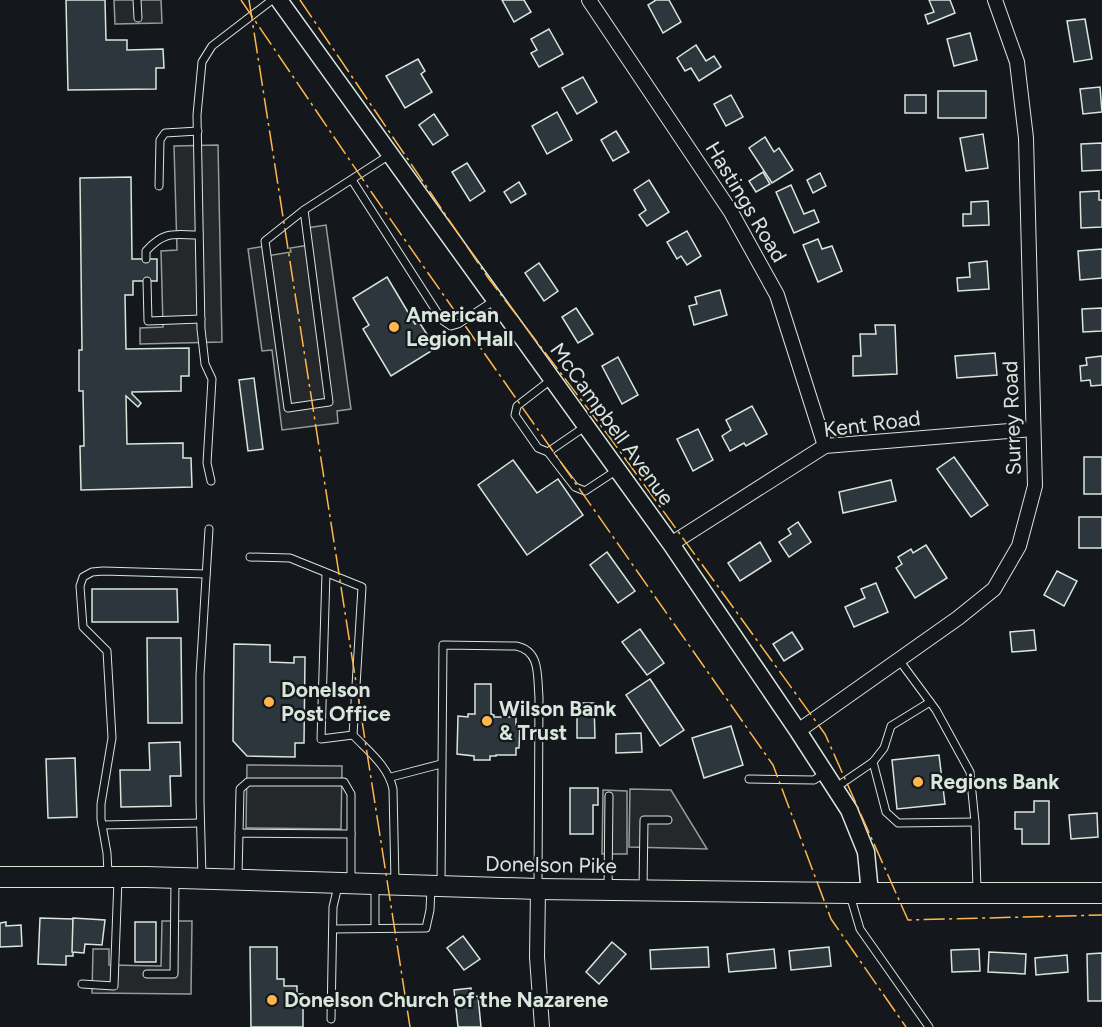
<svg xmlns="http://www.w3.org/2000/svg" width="1102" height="1027" viewBox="0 0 1102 1027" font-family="Figtree,sans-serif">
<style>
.parking{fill:#24282b;stroke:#939e99;stroke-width:1.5}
.building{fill:#2c363c;stroke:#d8e6dc;stroke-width:1.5}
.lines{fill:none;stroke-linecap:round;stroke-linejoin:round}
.service-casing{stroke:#d8e6dc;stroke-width:9}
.minor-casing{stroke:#d8e6dc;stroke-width:16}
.tertiary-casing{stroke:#d8e6dc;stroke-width:19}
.secondary-casing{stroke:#d8e6dc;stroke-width:22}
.service{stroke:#14181c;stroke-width:7}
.minor{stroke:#14181c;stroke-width:14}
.tertiary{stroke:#14181c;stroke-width:16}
.secondary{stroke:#14181c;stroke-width:20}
.power{stroke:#ffb74d;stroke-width:1.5;stroke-dasharray:21 4.5 3 4.5;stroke-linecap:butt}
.poi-dot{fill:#ffb74d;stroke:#14181c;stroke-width:2}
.labels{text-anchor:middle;stroke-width:4.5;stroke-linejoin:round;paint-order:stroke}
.street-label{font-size:21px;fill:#d8e6dc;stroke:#14181c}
.poi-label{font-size:21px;font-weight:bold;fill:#d8e6dc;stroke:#14181c;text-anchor:start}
</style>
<rect width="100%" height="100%" fill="#14181c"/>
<g class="parking">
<polygon points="114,0 161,0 162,23 115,24"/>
<polygon points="218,145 222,342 140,344 140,328 163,327 161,251 177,250 174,146"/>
<polygon points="326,225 351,409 337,411 338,423 282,430 272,350 262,351 248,249 265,246 267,256 291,252 290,248 309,245 307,228"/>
<polygon points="247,765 342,766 341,829 246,828"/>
<polygon points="630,789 671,790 707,849 629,847"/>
<polygon points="603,790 627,791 627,854 602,854"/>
<polygon points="162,921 192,921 191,994 92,993 93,949 109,949 109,965 161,966"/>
</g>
<g class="building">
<polygon points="66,0 105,0 106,40 127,40 127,50 163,49 164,68 156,68 156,89 68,90"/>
<polygon points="502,0 524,0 531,12 514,22"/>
<polygon points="656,0 669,0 681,22 663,33 648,5"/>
<polygon points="929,0 950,0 955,13 928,24 925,15 934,12"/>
<polygon points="1085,19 1092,59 1074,62 1067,21"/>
<polygon points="549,29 563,54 539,67 531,53 537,50 531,39"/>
<polygon points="970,33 977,60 954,66 947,39"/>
<polygon points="696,45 706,61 714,56 721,67 699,81 691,68 685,71 677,58"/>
<polygon points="418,59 425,71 421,74 432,92 405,108 386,76"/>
<polygon points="583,77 597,102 577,114 562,88"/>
<polygon points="1100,87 1102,112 1083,114 1080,89"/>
<rect x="938" y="91" width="48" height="27"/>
<polygon points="731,95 743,117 726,126 714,104"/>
<rect x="905" y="95" width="21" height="18"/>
<polygon points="557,112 572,140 547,154 532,126"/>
<polygon points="434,114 448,135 433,145 419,125"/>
<polygon points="616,131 629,152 613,161 601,140"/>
<polygon points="983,134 988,168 966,171 960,138"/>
<polygon points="765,137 774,152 779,148 793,170 772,183 749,148"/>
<polygon points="1102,143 1102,170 1082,171 1081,144"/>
<polygon points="467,163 485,191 470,201 452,172"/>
<polygon points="763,172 770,184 756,192 749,181"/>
<polygon points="820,173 826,186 813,193 807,180"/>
<polygon points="131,177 132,259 157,259 157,281 133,281 133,295 125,295 126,349 189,348 189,376 181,376 181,391 132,392 132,394 141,403 138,407 126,396 127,444 183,443 183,458 191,458 192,487 81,490 80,446 84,446 83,391 79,391 79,350 82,350 80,178"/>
<polygon points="649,180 669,212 647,226 639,215 646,210 634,190"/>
<polygon points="519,182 526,194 511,203 504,192"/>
<polygon points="791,185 804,214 814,210 819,222 794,233 776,192"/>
<polygon points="1099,191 1099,200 1102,200 1102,227 1081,228 1080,192"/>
<polygon points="988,201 989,225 963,226 963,214 971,214 971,202"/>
<polygon points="687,231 701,256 687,265 681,256 677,259 667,242"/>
<polygon points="818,239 822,249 832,246 842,271 818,282 803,245"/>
<polygon points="1102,249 1102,278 1080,280 1078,251"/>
<polygon points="987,261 989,289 958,291 957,278 970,277 969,263"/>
<polygon points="539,263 558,291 544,301 525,273"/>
<polygon points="387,277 415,324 419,322 436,348 391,376 363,329 369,325 353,298"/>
<polygon points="720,290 727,315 694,325 689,306 697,304 695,297"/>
<polygon points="576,308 593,334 578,343 562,317"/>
<polygon points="1102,308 1102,331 1083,332 1082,309"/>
<polygon points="875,325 895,325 897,374 853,376 853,356 861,356 860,334 876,334"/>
<polygon points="995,353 997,375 957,378 955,356"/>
<polygon points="1102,356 1102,385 1091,386 1090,380 1081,381 1080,366 1087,365 1086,358"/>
<polygon points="618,357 638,395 622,404 602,366"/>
<polygon points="254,378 263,449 248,451 239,380"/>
<polygon points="752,406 767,434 746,446 744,443 730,451 722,436 731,430 726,420"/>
<polygon points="698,429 713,460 693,471 677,439"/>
<polygon points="954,457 988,505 971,517 937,469"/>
<rect x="1084" y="457" width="18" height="37"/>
<polygon points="513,460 537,493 558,479 583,515 527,555 478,485"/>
<polygon points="891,480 896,501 843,513 839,492"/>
<rect x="1079" y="517" width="23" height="31"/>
<polygon points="798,522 811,542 789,557 779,542 791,534 788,529"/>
<polygon points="760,542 771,561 740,581 728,563"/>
<polygon points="926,545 947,578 915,598 896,568 902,564 898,557 911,549 913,553"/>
<polygon points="607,552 635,591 618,603 590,565"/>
<polygon points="1057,571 1077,581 1064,606 1044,595"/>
<polygon points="876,583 888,612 854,627 845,607 865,598 861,589"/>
<polygon points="92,589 177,589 178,622 92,622"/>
<polygon points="640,629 664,663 647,675 622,642"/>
<polygon points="1034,630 1036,650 1012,652 1010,632"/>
<polygon points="792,632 803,649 784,661 773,644"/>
<polygon points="147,638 181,638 182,723 148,723"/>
<polygon points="234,644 270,645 270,662 294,663 294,657 305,657 304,743 295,743 295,757 247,756 233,741"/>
<polygon points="650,679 684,730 660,746 626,695"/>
<polygon points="475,684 491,684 491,714 494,715 494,717 516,717 516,725 520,725 519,748 516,748 516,755 496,755 496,756 490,756 490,760 474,760 474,756 457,754 458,716 468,717 468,714 475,714"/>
<polygon points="577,703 594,703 595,738 577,738"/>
<polygon points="731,726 743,765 704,778 692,738"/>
<polygon points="641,733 642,752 616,753 616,734"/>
<polygon points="180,742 181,776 170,776 171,806 121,807 120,770 150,770 149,743"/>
<polygon points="939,755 945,804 897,809 892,760"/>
<polygon points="75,758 77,817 48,818 46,759"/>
<polygon points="570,788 598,788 598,805 593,805 593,834 570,834"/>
<polygon points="1034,801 1049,801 1049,844 1022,844 1022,829 1015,829 1015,812 1034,812"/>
<polygon points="1097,813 1098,837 1071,839 1069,815"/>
<polygon points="40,918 73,919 73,956 66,956 66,965 38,964"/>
<polygon points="73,918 105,920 102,945 85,944 84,953 72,952"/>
<polygon points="6,922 6,926 21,925 22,946 0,947 0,923"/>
<rect x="135" y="922" width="21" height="40"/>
<polygon points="463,936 480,959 464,970 447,948"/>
<polygon points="612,942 626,954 599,984 586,972"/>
<polygon points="250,947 277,947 277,979 284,979 284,986 297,986 297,994 303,994 303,1027 251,1027"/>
<polygon points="708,947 709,967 651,969 650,950"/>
<polygon points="829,947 831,966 791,970 789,951"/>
<polygon points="774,949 776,968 729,972 727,954"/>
<polygon points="979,949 980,971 952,972 951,950"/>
<polygon points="989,952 1026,954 1025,974 988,972"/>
<polygon points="1102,953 1102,1001 1088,1001 1087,954"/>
<polygon points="1067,955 1068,972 1036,975 1035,958"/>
<polygon points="471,988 471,997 478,996 481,1027 458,1027 454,990"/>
</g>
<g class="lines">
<defs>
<g id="service">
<polyline points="137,0 138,18"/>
<polyline points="352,180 442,320 451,326 458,324 495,300"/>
<polyline points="159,186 160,140 165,133 198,131"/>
<polyline points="304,210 329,402 288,408 265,241 304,210 391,154"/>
<path d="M 146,259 L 146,251 C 165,230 174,235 199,235"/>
<polyline points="147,281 148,321 201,319"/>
<polyline points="552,379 517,406 515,415 538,448 548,452 586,426"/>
<polyline points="548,452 575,487 585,491 617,470"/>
<polyline points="211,481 207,463 212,379 205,364 201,329 197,115 202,62 212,46 272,0"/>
<path d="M 250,557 L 290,558 L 362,587 L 353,735 C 369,752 388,766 393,789 L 395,882"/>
<polyline points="326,573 321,739 353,735"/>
<polyline points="899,660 936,710 970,772 975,822 977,890"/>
<polyline points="930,702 891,726 884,748 873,762 886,812 898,823 975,822"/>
<polyline points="391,777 441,764"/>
<polyline points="749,779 814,780 825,773"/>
<polyline points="835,788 873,762"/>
<polyline points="102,825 200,823"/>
<polyline points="239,833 240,789 248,782 344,782 351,794 351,834"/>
<polyline points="108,874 107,853 101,819 101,804 112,738 107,651 83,627 80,586 83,577 92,572 103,571 206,574"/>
<polyline points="202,877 200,802 200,675 209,529"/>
<polyline points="238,877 239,833 351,834 351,881"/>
<path d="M 441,884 L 443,645 L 516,646 C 541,651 537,676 539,697 L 538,888"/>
<polyline points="608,889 609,796"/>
<polyline points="643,889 644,820 668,820"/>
<polyline points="850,895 860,929 929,1027"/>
<polyline points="375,928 375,886"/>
<polyline points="333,929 426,928 430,910 431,887"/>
<polyline points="147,974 174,974 175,881"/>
<polyline points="82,984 114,986 118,879"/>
<polyline points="331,1019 333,907 338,886"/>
</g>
<g id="minor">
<polyline points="589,0 731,212 777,295 825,446"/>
<polyline points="671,544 825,446 1033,429"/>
<polyline points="798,731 958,618 994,589 1019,546 1035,486 1026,138 1017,62 995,0"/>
<polyline points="538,889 537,957 542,1027"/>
</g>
<polyline id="tertiary" points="279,0 671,544 798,731 849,810 866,852 870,893"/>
<polyline id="secondary" points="0,877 146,877 538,889 849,893 1102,893"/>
</defs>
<use href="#service" class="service-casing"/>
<use href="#minor" class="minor-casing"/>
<use href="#tertiary" class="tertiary-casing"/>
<use href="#secondary" class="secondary-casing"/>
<use href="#service" class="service"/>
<use href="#minor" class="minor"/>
<use href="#tertiary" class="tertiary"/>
<use href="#secondary" class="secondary"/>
<g class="power">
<polyline points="241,0 372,193 773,765 831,919 906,1027"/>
<polyline points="249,0 410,1027"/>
<polyline points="300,0 489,279 611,439 825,734 908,920 1102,915"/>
</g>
</g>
<g class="poi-dot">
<circle cx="394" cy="327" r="6"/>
<circle cx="269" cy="702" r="6"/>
<circle cx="487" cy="721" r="6"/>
<circle cx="918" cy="782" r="6"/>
<circle cx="272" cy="1000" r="6"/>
</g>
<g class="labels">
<g class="street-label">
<text transform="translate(746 202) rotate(59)" y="7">Hastings Road</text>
<text transform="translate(1012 418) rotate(-92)" y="7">Surrey Road</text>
<text transform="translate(612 424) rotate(54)" y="7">McCampbell Avenue</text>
<text transform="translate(872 424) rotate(-7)" y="7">Kent Road</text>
<text transform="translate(551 865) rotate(1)" y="7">Donelson Pike</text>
</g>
<g class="poi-label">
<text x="406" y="322">American<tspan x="406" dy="24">Legion Hall</tspan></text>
<text x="281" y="697">Donelson<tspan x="281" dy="24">Post Office</tspan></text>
<text x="499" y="716">Wilson Bank<tspan x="499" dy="24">&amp; Trust</tspan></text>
<text x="930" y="789">Regions Bank</text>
<text x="284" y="1007">Donelson Church of the Nazarene</text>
</g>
</g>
</svg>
